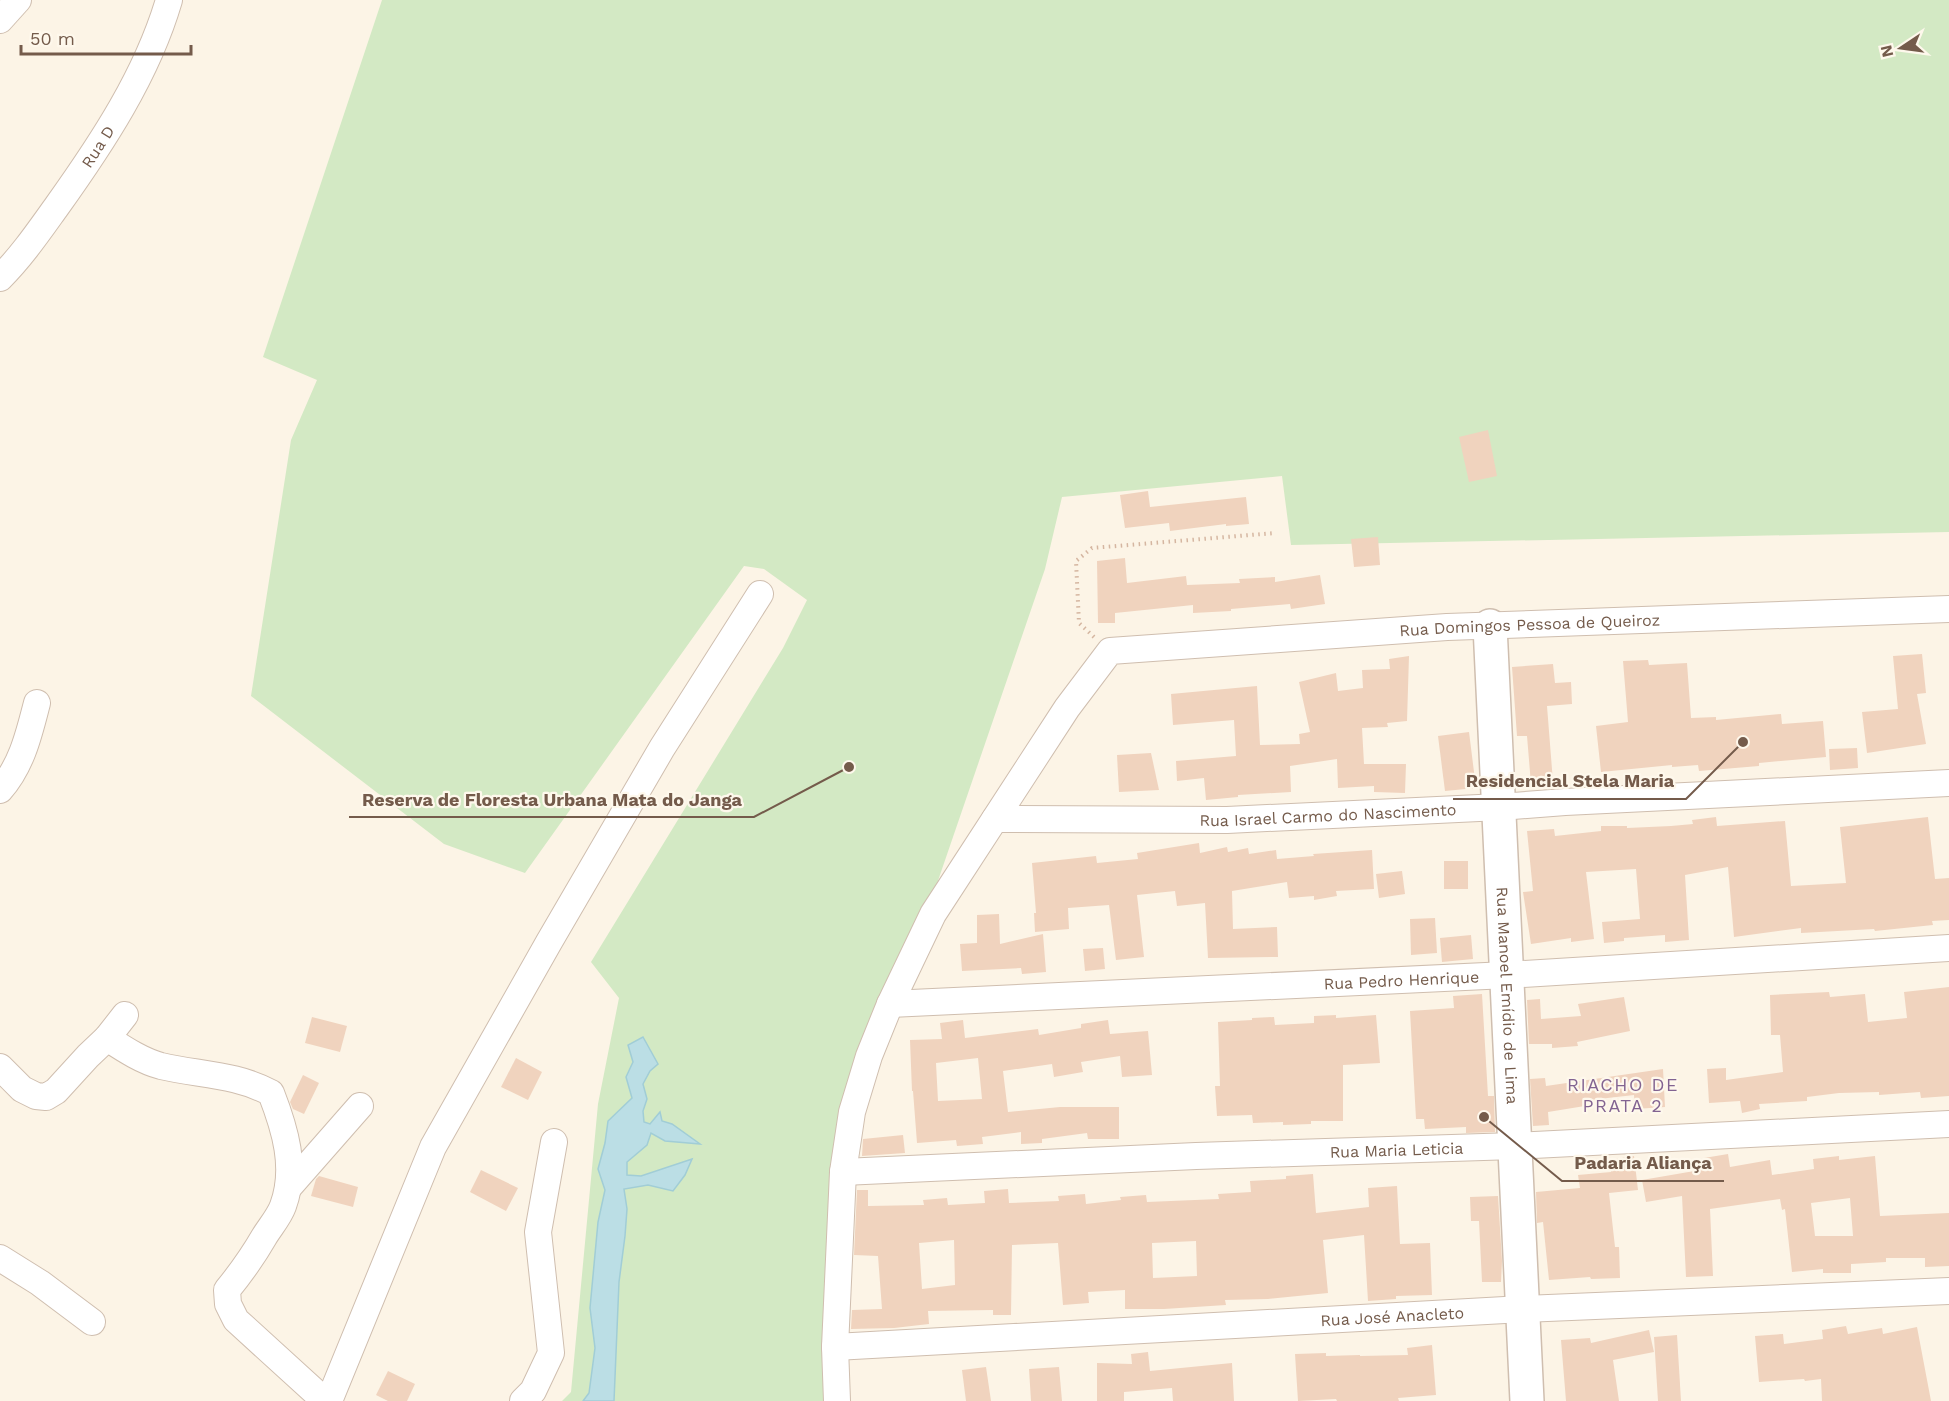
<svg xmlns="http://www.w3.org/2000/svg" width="1949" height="1401" viewBox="0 0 1949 1401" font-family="'Work Sans',sans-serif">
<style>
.green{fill:#d3e9c4}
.water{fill:#bbdee5;stroke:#a1cdd6;stroke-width:1.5}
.building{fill:#f0d3be;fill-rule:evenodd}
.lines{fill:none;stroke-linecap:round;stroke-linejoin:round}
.minor-casing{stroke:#cfbeaf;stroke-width:28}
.tertiary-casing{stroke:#cfbeaf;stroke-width:36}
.path{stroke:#d5b6a1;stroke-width:4;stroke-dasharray:1.5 4.5;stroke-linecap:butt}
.minor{stroke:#fff;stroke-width:26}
.tertiary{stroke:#fff;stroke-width:33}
.labels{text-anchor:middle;stroke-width:4.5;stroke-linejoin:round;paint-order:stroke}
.street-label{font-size:16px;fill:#745b4b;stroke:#fef8ec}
.neighbourhood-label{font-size:18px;letter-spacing:1.5px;fill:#826391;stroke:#fef8ec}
.leader{fill:none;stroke:#745b4b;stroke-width:2}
.callout-dot{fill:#745b4b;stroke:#fef8ec;stroke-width:2}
.callout-label{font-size:18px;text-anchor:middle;font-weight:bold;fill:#745b4b;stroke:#fef8ec;stroke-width:4.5;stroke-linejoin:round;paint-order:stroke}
</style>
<rect width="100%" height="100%" fill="#fcf4e6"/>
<polygon class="green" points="382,0 1949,0 1949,532 1291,545 1282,476 1062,497 1045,569 838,1172 826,1401 562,1401 571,1392 598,1104 619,998 591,962 783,648 807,600 764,569 744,566 525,873 444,844 251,696 291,440 317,380 263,357"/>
<polygon class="water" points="643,1037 658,1064 650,1071 643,1084 647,1099 643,1111 644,1122 650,1124 660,1112 662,1121 672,1124 700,1144 665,1141 651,1133 647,1145 627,1162 627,1175 641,1176 692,1159 685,1175 673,1191 648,1185 624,1189 627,1209 625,1236 619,1282 614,1401 583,1401 589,1393 595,1348 590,1308 598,1222 605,1190 598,1169 605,1143 608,1121 632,1098 626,1077 633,1062 628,1045"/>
<g class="building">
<polygon points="1488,430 1497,476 1469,482 1459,437"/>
<polygon points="1148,491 1150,507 1246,497 1249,524 1226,526 1226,524 1170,531 1169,523 1125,528 1120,495"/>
<polygon points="1378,537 1380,565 1354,567 1351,539"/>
<polygon points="1125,558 1127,583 1186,576 1187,585 1240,583 1239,579 1275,577 1275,582 1320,575 1325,604 1291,609 1290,604 1231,609 1231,611 1193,613 1193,605 1115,613 1115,623 1098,623 1097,561"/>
<polygon points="1922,654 1926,693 1917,694 1926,744 1867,753 1862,712 1898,709 1893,656"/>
<polygon points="1409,656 1407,721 1387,723 1388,727 1362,728 1364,764 1406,764 1405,793 1374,792 1374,786 1338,788 1337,759 1290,766 1291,792 1238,795 1238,797 1206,800 1204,778 1177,781 1176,761 1236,756 1234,720 1173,725 1171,694 1257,686 1260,745 1300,744 1299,734 1310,732 1299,682 1336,673 1338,691 1363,688 1362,670 1390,669 1389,659"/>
<polygon points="1648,660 1649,665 1687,663 1691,718 1716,717 1716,720 1781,714 1782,724 1823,721 1826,757 1759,763 1759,766 1699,771 1698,765 1672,767 1672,765 1601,772 1596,726 1628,722 1623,661"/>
<polygon points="1553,664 1555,683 1571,682 1572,704 1547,706 1553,782 1531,784 1527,736 1517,736 1512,667"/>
<polygon points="1469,732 1476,788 1445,791 1438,736"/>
<polygon points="1857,748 1858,768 1830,770 1829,749"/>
<polygon points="1151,753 1159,790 1119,792 1117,755"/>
<polygon points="1716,817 1717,826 1785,821 1791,886 1846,883 1840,827 1928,817 1935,879 1949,878 1949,920 1932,921 1933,925 1875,931 1874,929 1801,933 1801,928 1734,937 1728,867 1685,875 1689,940 1665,942 1665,935 1624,938 1624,941 1604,943 1602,922 1640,919 1636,869 1586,872 1594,939 1571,942 1571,938 1531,944 1523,892 1533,891 1527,831 1554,829 1555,836 1601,831 1601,826 1627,826 1627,828 1671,826 1693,824 1692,820"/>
<polygon points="1199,843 1200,853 1227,847 1228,852 1248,848 1249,854 1276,850 1277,859 1314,856 1313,854 1372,850 1374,889 1336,891 1337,896 1314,900 1314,896 1289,898 1287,882 1232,891 1233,929 1277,927 1278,957 1208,958 1205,903 1177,906 1175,891 1137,895 1144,957 1116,960 1109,905 1068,908 1069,929 1035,932 1034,913 1036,913 1032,863 1096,856 1097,863 1138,859 1137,853"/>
<rect x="1444" y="861" width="24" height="28"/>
<polygon points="1402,871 1405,894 1379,898 1376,874"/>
<polygon points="999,914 1000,944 1043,934 1046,972 1022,974 1021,968 962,971 960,944 977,943 977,915"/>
<polygon points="1435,918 1437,953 1411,955 1410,919"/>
<polygon points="1471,935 1473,959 1442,962 1440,938"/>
<polygon points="1103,948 1105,969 1085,971 1083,949"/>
<polygon points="1949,987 1949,1096 1921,1098 1920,1092 1879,1095 1879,1092 1839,1093 1807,1097 1807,1101 1759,1104 1760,1109 1742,1113 1740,1101 1709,1103 1707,1069 1726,1068 1726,1080 1783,1072 1780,1035 1771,1035 1770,995 1829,992 1830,997 1865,994 1868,1022 1907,1018 1904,992"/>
<polygon points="1482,994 1488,1096 1494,1096 1495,1132 1466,1133 1466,1127 1425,1129 1424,1119 1416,1119 1410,1011 1454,1008 1453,996"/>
<polygon points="1624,997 1630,1031 1577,1042 1578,1046 1552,1048 1552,1044 1529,1044 1527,1000 1540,999 1541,1019 1581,1016 1578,1004"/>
<polygon points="1336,1015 1336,1018 1376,1015 1380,1063 1343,1065 1343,1121 1311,1121 1311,1124 1283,1125 1283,1122 1253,1123 1252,1115 1217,1116 1215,1086 1220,1086 1218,1022 1252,1020 1252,1018 1274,1017 1275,1025 1314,1023 1314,1016"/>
<polygon points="312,1017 347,1026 340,1052 305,1043"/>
<path d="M 963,1020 L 965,1038 L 1038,1029 L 1039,1035 L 1081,1028 L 1081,1024 L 1108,1020 L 1110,1034 L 1148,1031 L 1152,1075 L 1122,1077 L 1120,1056 L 1081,1062 L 1083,1072 L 1054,1077 L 1052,1064 L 1003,1071 L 1008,1112 L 1060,1107 L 1119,1107 L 1119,1139 L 1088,1139 L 1087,1133 L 1042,1139 L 1042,1143 L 1021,1144 L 1021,1132 L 982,1137 L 983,1144 L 957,1146 L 956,1140 L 917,1143 L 913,1091 L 912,1091 L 910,1040 L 942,1039 L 940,1023 ZM 978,1058 L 982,1099 L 938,1101 L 936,1063 Z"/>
<polygon points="516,1058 542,1072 528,1100 501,1087"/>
<polygon points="1663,1069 1665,1107 1635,1109 1634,1095 1590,1100 1591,1105 1548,1112 1549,1125 1533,1126 1530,1079 1545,1078 1546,1086"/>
<polygon points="303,1075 319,1083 304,1114 293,1109 290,1102"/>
<polygon points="903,1135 905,1153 862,1156 863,1139"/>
<path d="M 1728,1154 L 1730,1167 L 1770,1160 L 1772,1175 L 1814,1169 L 1813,1159 L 1839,1156 L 1839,1160 L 1875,1156 L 1880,1216 L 1949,1213 L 1949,1266 L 1925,1267 L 1925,1258 L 1886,1258 L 1886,1262 L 1851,1264 L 1851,1273 L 1823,1273 L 1823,1269 L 1792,1272 L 1785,1209 L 1782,1210 L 1780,1199 L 1710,1209 L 1713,1276 L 1686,1277 L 1682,1196 L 1646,1202 L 1642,1180 L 1706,1169 L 1704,1158 ZM 1850,1198 L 1853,1236 L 1815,1236 L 1811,1203 Z"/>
<polygon points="1634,1156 1638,1190 1609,1193 1615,1247 1619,1247 1620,1278 1591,1279 1590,1277 1549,1280 1543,1222 1537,1223 1536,1192 1580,1188 1578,1175 1611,1172 1610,1160"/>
<polygon points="481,1170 518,1188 506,1211 470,1192"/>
<path d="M 1313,1174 L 1316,1213 L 1369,1207 L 1368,1188 L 1397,1186 L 1400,1244 L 1430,1243 L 1432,1295 L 1396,1296 L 1396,1299 L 1368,1301 L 1364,1235 L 1323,1240 L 1328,1293 L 1268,1299 L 1225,1300 L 1226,1305 L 1164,1309 L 1125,1309 L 1125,1290 L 1088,1292 L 1089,1303 L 1063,1305 L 1058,1243 L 1012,1245 L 1011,1315 L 993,1315 L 993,1310 L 928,1311 L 929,1324 L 894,1328 L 851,1329 L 852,1310 L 882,1309 L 878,1256 L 854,1255 L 857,1190 L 868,1190 L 868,1206 L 924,1205 L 923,1200 L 947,1198 L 948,1205 L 985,1203 L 984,1191 L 1008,1189 L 1009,1203 L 1059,1201 L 1058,1196 L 1085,1194 L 1086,1204 L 1121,1200 L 1120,1197 L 1146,1195 L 1147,1202 L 1219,1199 L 1218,1194 L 1251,1192 L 1250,1181 L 1286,1179 L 1286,1176 ZM 954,1240 L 955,1285 L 922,1289 L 919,1243 ZM 1196,1241 L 1197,1276 L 1153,1278 L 1152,1243 Z"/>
<polygon points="319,1176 358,1187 353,1207 311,1196 316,1179"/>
<polygon points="1498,1196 1502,1261 1501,1282 1482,1282 1479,1221 1471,1221 1470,1197"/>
<polygon points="1846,1326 1848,1334 1882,1328 1883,1334 1917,1327 1931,1401 1822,1401 1821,1379 1805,1381 1804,1379 1759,1382 1755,1336 1783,1334 1784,1344 1823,1339 1822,1330"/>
<polygon points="1649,1330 1654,1352 1613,1360 1619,1401 1566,1401 1561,1340 1590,1338 1591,1343"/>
<polygon points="1677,1335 1681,1401 1658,1401 1654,1337"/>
<polygon points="1432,1345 1436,1395 1398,1398 1399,1401 1337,1401 1336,1399 1298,1401 1295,1354 1326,1353 1326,1356 1360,1355 1360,1356 1408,1355 1407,1348"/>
<polygon points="1148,1352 1150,1371 1232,1363 1234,1401 1173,1401 1172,1388 1124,1392 1124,1401 1097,1401 1097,1363 1132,1364 1131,1354"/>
<polygon points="986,1367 991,1401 966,1401 962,1370"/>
<polygon points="1059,1367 1062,1401 1031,1401 1029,1369"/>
<polygon points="388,1371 415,1384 407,1401 388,1401 376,1395"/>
</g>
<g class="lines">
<defs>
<g id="minor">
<polyline points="0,20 18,0"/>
<path id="s1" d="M 0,278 C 22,256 39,231 57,206 C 102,143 147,75 169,0"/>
<path d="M 0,790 C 22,765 29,734 37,703"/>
<path id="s2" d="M 995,819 L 1227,820 L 1500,807 L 1565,802 L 1949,783"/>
<path id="s3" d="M 890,1004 L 1507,975 L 1949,948"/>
<path d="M 107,1038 C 124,1049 142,1061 161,1066 C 199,1075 236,1074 271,1093 C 285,1129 297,1168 283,1206 C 279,1217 270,1227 264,1237 C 253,1256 241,1273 227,1290 L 228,1304 L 236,1320 L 325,1401"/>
<polyline points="0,1067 22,1089 36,1096 46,1097 56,1091 88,1056 107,1038 125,1015"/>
<path id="s4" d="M 843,1172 L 1196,1156 L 1515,1146 L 1949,1124"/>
<polyline points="288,1188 360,1106"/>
<polyline points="0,1258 40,1283 92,1322"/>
<path id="s5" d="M 835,1347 L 1523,1309 L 1949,1291"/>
<polyline points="329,1401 433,1147 549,942 662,748 760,594"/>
<polyline points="523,1401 533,1391 551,1353 538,1232 554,1142"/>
<path id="s6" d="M 837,1401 L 835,1347 L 843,1172 L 852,1112 L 869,1056 L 890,1004 L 933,914 L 1067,708 L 1110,651 L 1447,627 L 1949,609"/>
</g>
<g id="tertiary">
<path id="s7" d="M 1490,626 L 1527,1401"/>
</g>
</defs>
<use href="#minor" class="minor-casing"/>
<use href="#tertiary" class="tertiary-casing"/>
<polyline class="path" points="1094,637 1079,623 1076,561 1092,548 1275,533"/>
<use href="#minor" class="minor"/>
<use href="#tertiary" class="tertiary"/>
</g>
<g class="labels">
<g class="street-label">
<text dy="6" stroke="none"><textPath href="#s1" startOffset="164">Rua D</textPath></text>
<text dy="6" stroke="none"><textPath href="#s6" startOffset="1242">Rua Domingos Pessoa de Queiroz</textPath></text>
<text dy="6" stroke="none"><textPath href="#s2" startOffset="333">Rua Israel Carmo do Nascimento</textPath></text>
<text dy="6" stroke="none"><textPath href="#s3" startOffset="512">Rua Pedro Henrique</textPath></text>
<text dy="6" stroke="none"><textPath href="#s7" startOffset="370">Rua Manoel Emídio de Lima</textPath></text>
<text dy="6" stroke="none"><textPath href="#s4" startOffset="554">Rua Maria Leticia</textPath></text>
<text dy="6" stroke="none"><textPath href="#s5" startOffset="558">Rua José Anacleto</textPath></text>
</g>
<g class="neighbourhood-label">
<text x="1623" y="1091">RIACHO DE<tspan x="1623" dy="21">PRATA 2</tspan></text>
</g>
</g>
<path class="leader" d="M1743 742L1686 799H1453M849 767L754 817H349M1484 1117L1562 1181H1724"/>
<g class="callout-dot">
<circle cx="1743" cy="742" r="6"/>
<circle cx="849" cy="767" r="6"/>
<circle cx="1484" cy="1117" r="6"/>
</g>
<g class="callout-label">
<text x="1570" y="787">Residencial Stela Maria</text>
<text x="552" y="806">Reserva de Floresta Urbana Mata do Janga</text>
<text x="1643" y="1169">Padaria Aliança</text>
</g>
<g transform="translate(1901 48) rotate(257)" stroke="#fef8ec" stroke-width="4.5" paint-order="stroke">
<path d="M0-4.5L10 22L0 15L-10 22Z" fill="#745b4b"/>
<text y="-9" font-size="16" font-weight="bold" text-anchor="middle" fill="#745b4b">N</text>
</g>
<path d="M21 45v9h170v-9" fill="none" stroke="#745b4b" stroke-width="3"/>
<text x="30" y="45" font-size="18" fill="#745b4b" stroke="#fef8ec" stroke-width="4.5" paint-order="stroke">50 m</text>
</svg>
